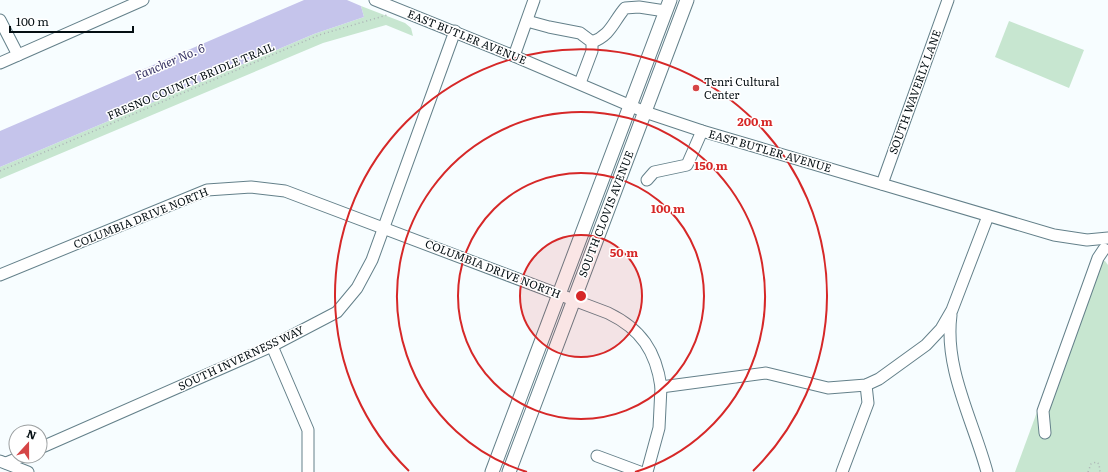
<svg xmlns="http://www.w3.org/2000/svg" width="1108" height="472" viewBox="0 0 1108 472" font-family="Literata,serif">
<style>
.green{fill:#c7e6d0}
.water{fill:#c5c4eb}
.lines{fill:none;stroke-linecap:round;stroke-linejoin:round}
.minor-casing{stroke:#64808a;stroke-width:13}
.major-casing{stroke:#64808a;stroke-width:15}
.path{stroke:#abb2b5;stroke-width:1.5;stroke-dasharray:1 3;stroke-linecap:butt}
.minor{stroke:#fff;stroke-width:11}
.major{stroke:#fff;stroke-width:13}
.ring{fill:none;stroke:#d62828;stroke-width:2}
.poi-dot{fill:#d54546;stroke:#fff;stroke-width:1.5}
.labels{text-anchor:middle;stroke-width:3;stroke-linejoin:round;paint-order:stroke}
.street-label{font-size:11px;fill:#040e12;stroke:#fff}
.poi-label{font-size:11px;fill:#040e12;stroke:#fff;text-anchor:start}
.water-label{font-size:12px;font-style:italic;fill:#383465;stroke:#fff}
.centre{fill:#d62828;stroke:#fff;stroke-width:2}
.ring-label{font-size:12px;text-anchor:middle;font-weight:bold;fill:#d62828;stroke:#fff;stroke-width:3;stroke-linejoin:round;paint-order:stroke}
</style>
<rect width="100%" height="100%" fill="#f7fdff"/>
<g class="green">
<polygon points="361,6 405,23 411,28 413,36 386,25 323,43 0,179 0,167 314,34 364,17"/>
<polygon points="1009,21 1084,50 1069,88 995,57"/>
<polygon points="1105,261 1108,265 1108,472 1015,472 1092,262"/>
</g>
<polygon class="water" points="304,0 347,0 361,6 364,17 314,34 0,167 0,131"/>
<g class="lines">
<defs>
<g id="minor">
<polyline points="375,0 514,56 645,112 702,131 1054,235 1087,240 1108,238"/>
<polyline points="0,20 18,55"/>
<polyline points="527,21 549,27 580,33 592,42 592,51 580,83"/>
<path d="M 592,42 C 611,35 613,22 625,8 L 639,7 L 665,11"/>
<polyline points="514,56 534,0"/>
<polyline points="0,63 143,0"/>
<polyline points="647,180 654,172 687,165 702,131"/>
<polyline points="882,184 948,0"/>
<path d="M 0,275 L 207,190 L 251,187 L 285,191 L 608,313 C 641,329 656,351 661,387 L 766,373 L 828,388 L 866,385 L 879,379 L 926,345 L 941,329 L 952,310 L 988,216"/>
<path d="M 951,315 C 944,369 973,420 987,472"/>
<polyline points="272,346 308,430 308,472"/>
<polyline points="1045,433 1043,411 1098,258 1104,249"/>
<polyline points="40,448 272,346 337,312 357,288 372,260 455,31"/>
<polyline points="597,456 640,472"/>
<polyline points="0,461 28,472"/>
<polyline points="6,463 23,456"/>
<polyline points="647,472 659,428 661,387"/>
<polyline points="842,472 868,403 866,385"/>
</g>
<g id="major">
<polyline points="492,472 670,0"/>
<polyline points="509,472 687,0"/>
</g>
</defs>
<use href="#minor" class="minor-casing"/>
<use href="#major" class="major-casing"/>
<g class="path">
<polyline points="0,171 319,35 387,15"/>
<polyline points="1088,472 1091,464 1096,462 1099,464 1100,472"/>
</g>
<use href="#minor" class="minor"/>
<use href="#major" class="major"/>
</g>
<circle cx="581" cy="296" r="61" fill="#d62828" fill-opacity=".12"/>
<g class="ring">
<circle cx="581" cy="296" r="61"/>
<circle cx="581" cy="296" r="123"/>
<path d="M527 472A184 184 0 1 1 635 472"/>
<path d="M409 471A246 246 0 1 1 753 471"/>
</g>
<circle class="poi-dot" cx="696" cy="88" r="4"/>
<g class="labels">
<g class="street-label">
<text transform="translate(467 37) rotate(22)" y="4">EAST BUTLER AVENUE</text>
<text transform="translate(191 81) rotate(-23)" y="4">FRESNO COUNTY BRIDLE TRAIL</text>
<text transform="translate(915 92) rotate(-70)" y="4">SOUTH WAVERLY LANE</text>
<text transform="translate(770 151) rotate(16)" y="4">EAST BUTLER AVENUE</text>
<text transform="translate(606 214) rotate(-69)" y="4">SOUTH CLOVIS AVENUE</text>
<text transform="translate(141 218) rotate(-22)" y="4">COLUMBIA DRIVE NORTH</text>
<text transform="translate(493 269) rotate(21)" y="4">COLUMBIA DRIVE NORTH</text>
<text transform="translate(241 358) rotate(-25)" y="4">SOUTH INVERNESS WAY</text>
</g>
<g class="poi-label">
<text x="704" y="86">Tenri Cultural<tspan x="704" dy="13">Center</tspan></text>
</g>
<g class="water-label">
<text transform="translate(170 62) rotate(-23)" y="4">Fancher No. 6</text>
</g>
</g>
<circle cx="581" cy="296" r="6" class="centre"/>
<g class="ring-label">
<text x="755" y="126">200 m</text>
<text x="711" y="170">150 m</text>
<text x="668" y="213">100 m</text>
<text x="624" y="257">50 m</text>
</g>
<g transform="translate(28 444) rotate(21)"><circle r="19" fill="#ffffff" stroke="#9b9fa0"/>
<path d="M0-3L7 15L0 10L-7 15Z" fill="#d54546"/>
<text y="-6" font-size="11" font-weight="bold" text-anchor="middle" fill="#040e12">N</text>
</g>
<path d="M10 26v6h123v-6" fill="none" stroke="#040e12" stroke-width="2"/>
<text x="16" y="26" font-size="12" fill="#040e12" stroke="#ffffff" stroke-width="3" paint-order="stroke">100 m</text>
</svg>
